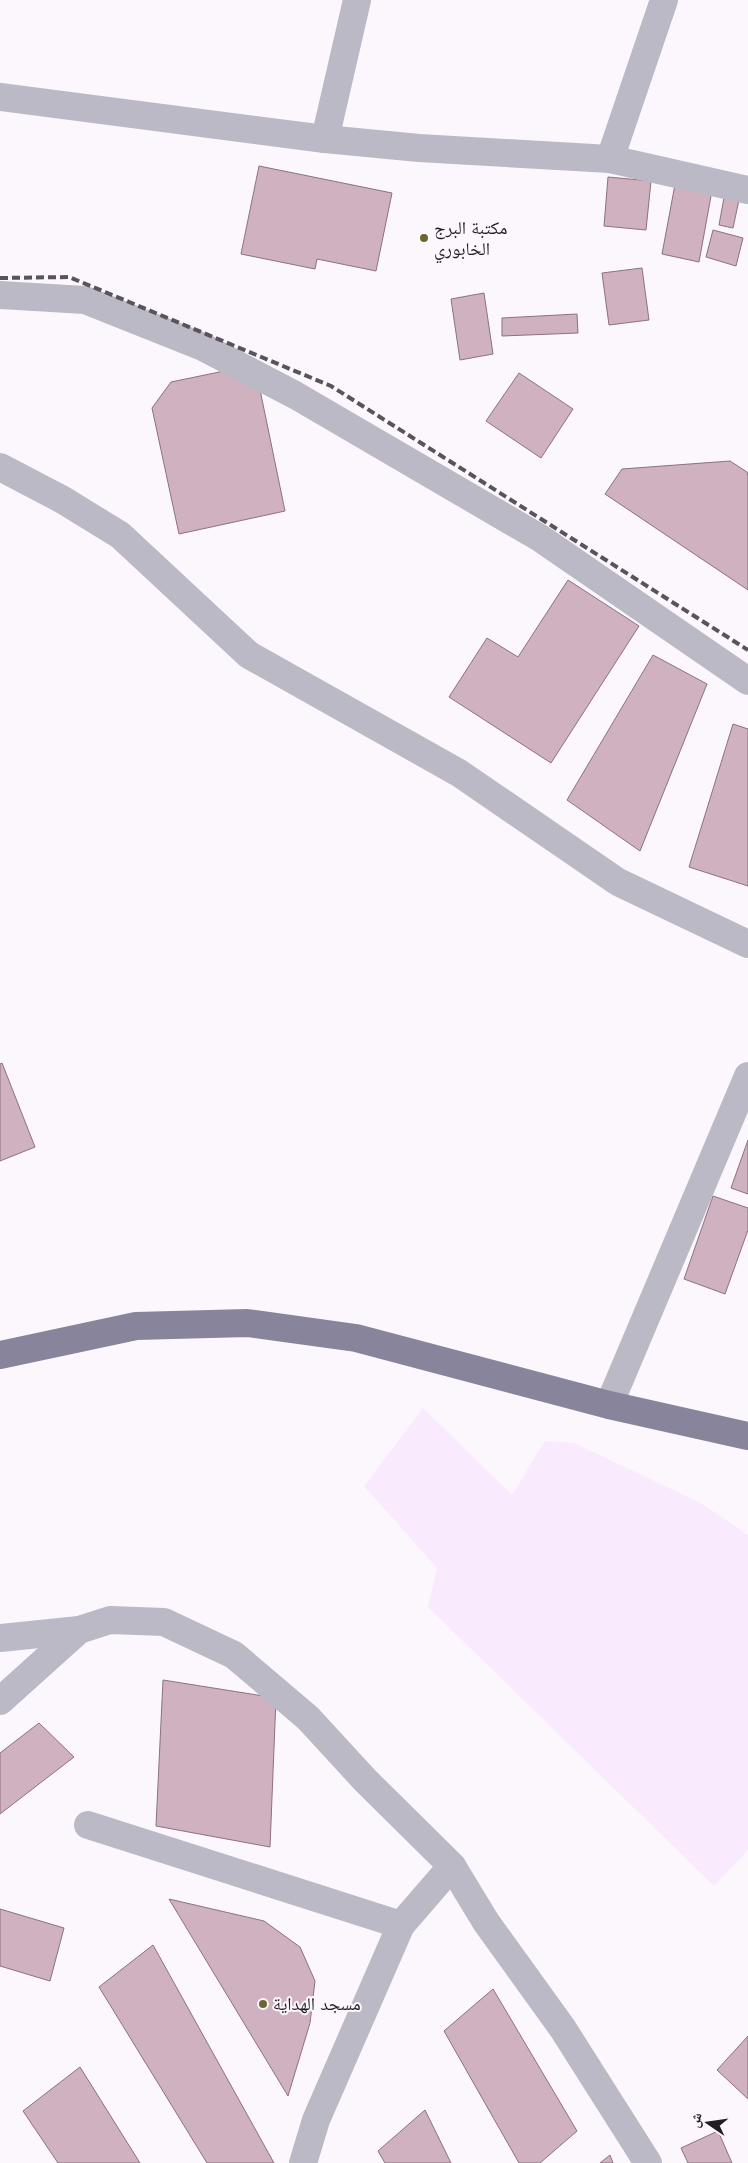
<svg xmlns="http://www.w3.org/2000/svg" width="748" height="2163" viewBox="0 0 748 2163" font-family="Inter,'Noto Naskh Arabic',sans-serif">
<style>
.built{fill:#faeafd}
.building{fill:#cfb1bf;stroke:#8d717e}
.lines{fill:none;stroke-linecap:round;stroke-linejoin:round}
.minor{stroke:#bbb9c6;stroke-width:28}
.major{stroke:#87849b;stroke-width:28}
.rail{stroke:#5a535b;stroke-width:4;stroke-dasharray:8 4;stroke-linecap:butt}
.poi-dot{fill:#6c6633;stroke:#fbf7fc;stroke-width:2}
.labels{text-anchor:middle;stroke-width:4;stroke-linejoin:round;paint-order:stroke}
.poi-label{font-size:18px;fill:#231c25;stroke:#fbf7fc;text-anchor:start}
</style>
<rect width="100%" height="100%" fill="#fbf7fc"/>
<polygon class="built" points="423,1408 512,1495 545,1441 574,1443 701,1503 748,1535 748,1850 714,1886 428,1607 437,1568 364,1486"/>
<g class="building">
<polygon points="259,166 392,193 376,271 317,259 315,269 241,254"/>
<polygon points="608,177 651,181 646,230 604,226"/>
<polygon points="676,179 713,185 699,262 662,254"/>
<polygon points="725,192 740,195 733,228 719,225"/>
<polygon points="713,230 743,238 736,266 706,257"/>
<polygon points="642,268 649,320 609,325 602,273"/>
<polygon points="484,293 493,354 460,360 451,299"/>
<polygon points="577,314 578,333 502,336 502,318"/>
<polygon points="234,369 258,380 285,511 179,534 152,408 171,382"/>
<polygon points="519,373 573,409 541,458 486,421"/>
<polygon points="730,461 747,472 748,476 748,590 605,494 622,469"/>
<polygon points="568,580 639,626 551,763 449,697 487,638 518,657"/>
<polygon points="653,655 707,684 640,851 567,800"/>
<polygon points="733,724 748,729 748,886 689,867"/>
<polygon points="2,1063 35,1147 0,1161 0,1064"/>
<polygon points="748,1140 748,1194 731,1188"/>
<polygon points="713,1196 748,1208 748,1230 725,1294 684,1279"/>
<polygon points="163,1680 276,1698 270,1847 156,1826"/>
<polygon points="39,1723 74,1757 0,1814 0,1753"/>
<polygon points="169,1899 264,1921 300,1947 315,1981 310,2023 288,2096"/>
<polygon points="0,1909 64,1928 50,1981 0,1966"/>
<polygon points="153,1945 274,2163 207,2163 99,1987"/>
<polygon points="493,1989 577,2131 540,2163 519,2163 444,2031"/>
<polygon points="748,2036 748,2099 717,2070"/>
<polygon points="80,2067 140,2163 58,2163 23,2111"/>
<polygon points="425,2110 451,2163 385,2163 378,2151"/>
<polygon points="718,2131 732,2163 688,2163 681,2148"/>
<polygon points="610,2155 613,2163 600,2163"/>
</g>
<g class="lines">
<g class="minor">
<polyline points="0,97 325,139 419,148 610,159 748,190"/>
<polyline points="325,139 357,0"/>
<polyline points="610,159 664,0"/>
<polyline points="0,295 85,300 203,347 295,395 540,538 748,681"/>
<polyline points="0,467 63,500 120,535 249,655 459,773 618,882 748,944"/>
<polyline points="609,1405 748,1076"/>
<polyline points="0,1638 79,1630 110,1620 164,1622 234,1655 308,1718 365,1780 452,1866"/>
<polyline points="0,1701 79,1630"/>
<polyline points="88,1825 401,1925"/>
<polyline points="303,2163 316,2120 401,1925 452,1866 486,1922 563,2029 648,2163"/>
</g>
<polyline class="major" points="0,1355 136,1326 247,1323 356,1338 609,1405 748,1436"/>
<polyline class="rail" points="0,278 69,277 331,386 748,650"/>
</g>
<g class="poi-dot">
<circle cx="424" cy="238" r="5"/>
<circle cx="263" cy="2004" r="5"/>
</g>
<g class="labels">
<g class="poi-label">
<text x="434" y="234">مكتبة البرج<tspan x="434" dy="21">الخابوري</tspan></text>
<text x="273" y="2010">مسجد الهداية</text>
</g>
</g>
<g transform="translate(708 2123) rotate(283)" stroke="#fbf7fc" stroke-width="4" paint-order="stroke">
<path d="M0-4L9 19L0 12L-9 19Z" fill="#231c25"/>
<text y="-8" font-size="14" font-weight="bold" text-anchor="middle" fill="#231c25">ش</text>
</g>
</svg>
